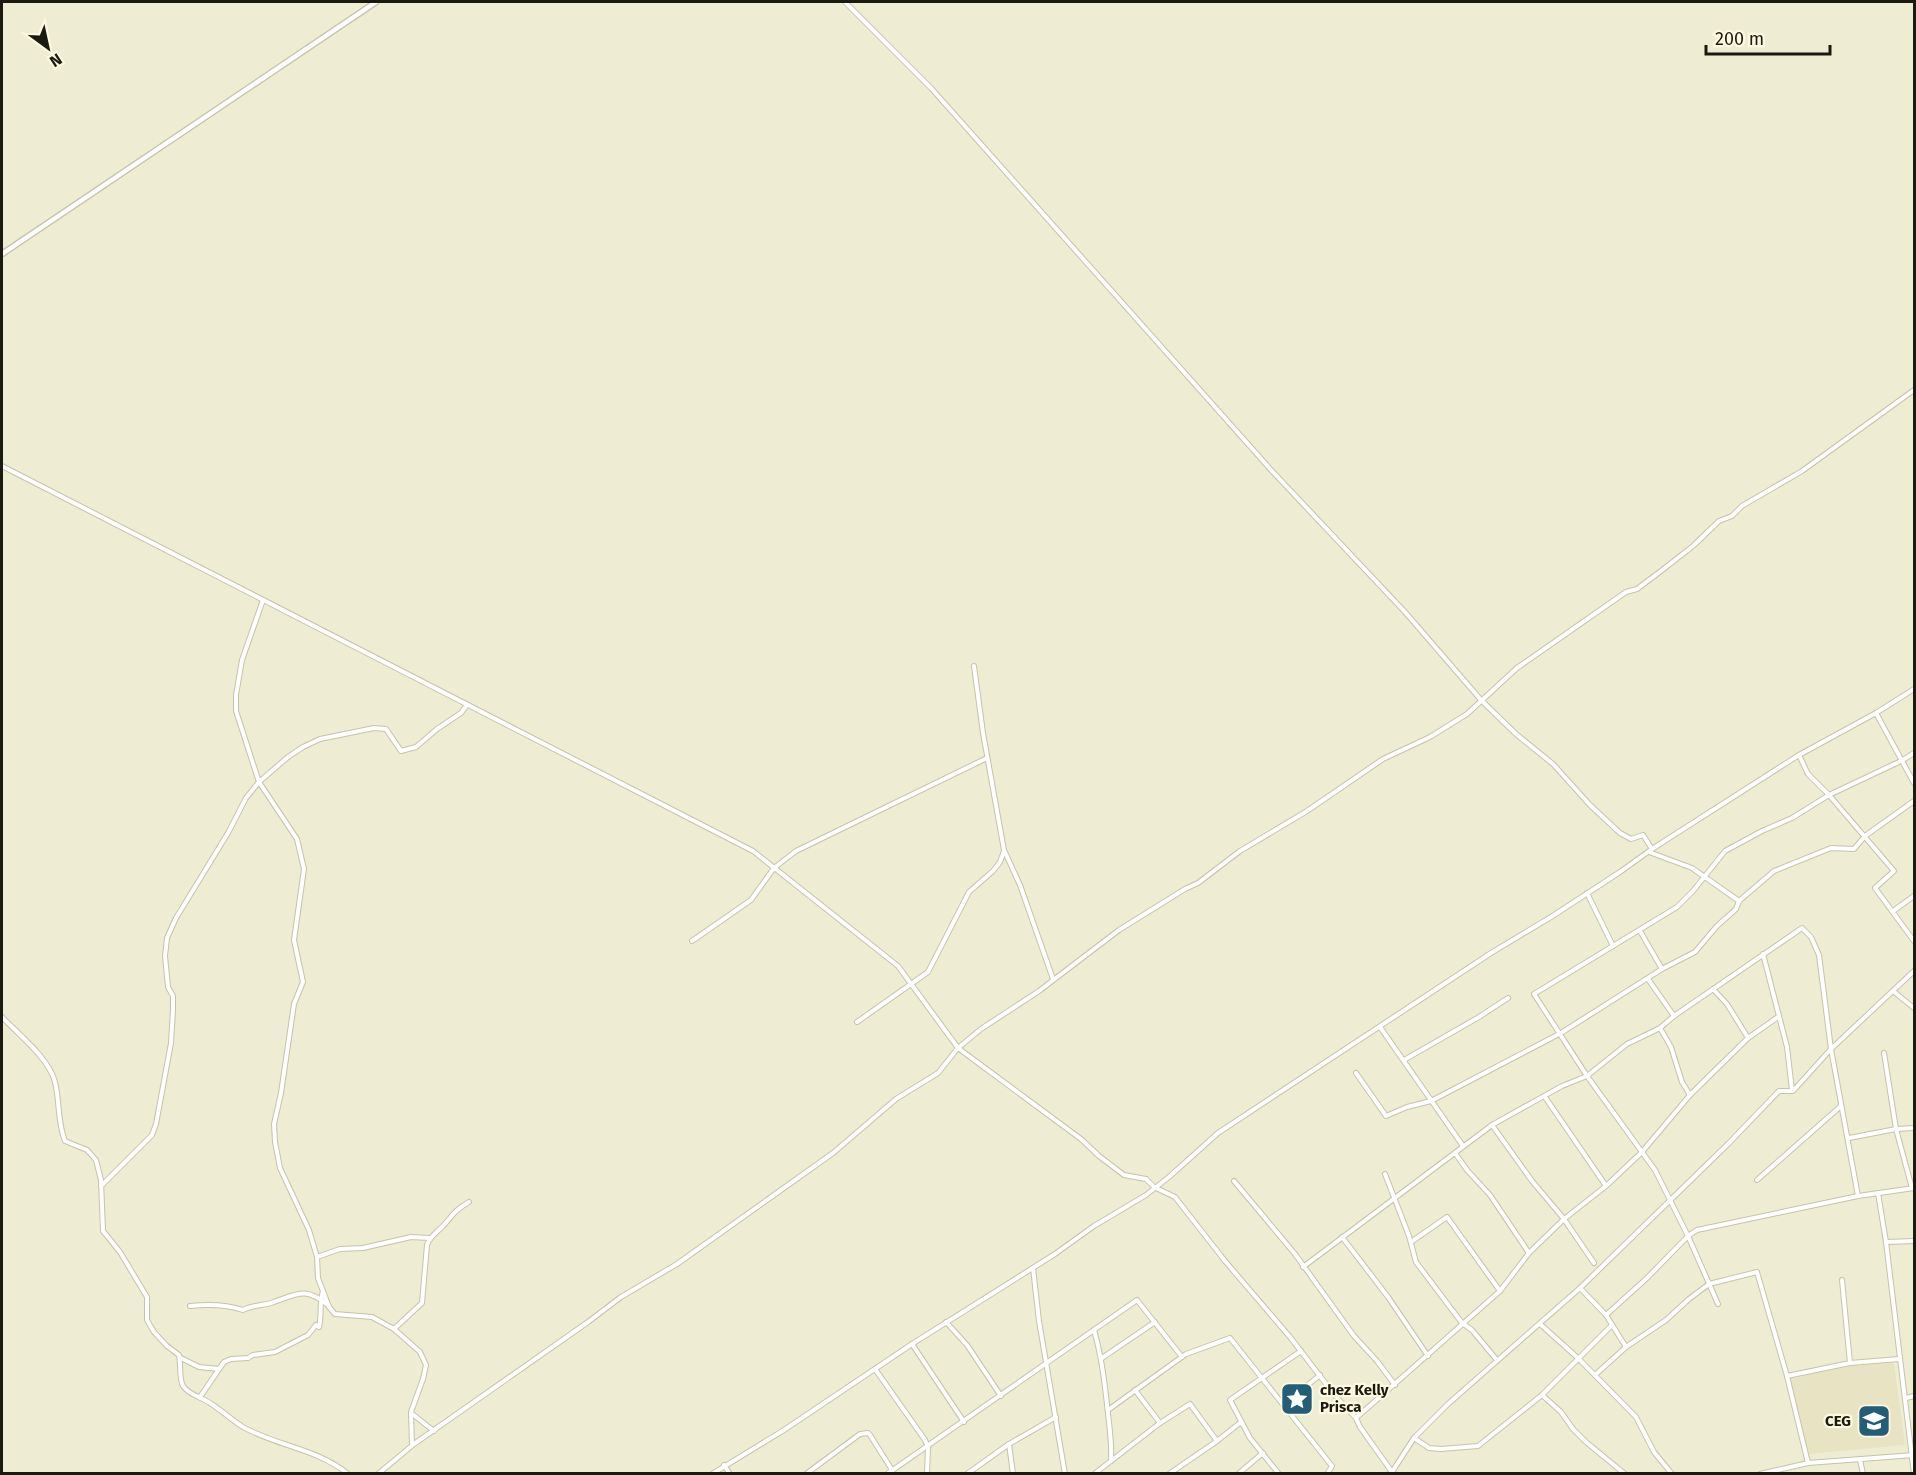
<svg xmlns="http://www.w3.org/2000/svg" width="1916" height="1475" viewBox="0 0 1916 1475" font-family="'Fira Sans',sans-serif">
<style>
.built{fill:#e8e3c3}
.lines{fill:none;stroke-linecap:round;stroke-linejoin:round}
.minor-casing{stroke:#c6c3ab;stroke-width:6}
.tertiary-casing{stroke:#c6c3ab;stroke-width:7}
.minor{stroke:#fff;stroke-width:4}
.tertiary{stroke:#fff;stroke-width:4.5}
.labels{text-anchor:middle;stroke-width:4.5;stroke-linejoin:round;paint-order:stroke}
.poi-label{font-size:15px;font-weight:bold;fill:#1b1a11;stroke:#fdf9e1;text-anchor:start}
</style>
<rect width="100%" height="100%" fill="#efecd4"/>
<polygon class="built" points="1894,1363 1905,1445 1809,1454 1790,1379 1849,1366"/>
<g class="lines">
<defs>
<g id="minor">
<polyline points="845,2 931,88 1272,471 1405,612 1481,700 1516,734 1553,764 1590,805 1620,833 1631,839 1643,835 1652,849"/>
<polyline points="2,466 753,851 898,966 958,1048 1081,1139 1099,1156 1124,1175 1146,1179 1154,1187 1175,1197 1225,1261 1290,1337 1336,1397 1356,1418 1360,1427 1392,1472 1414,1438 1448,1404 1580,1288 1728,1144 1779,1091 1793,1091 1831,1049 1914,971"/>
<path d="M 263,600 L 242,660 L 236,695 L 236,711 L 259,782 L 297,839 L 304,869 L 294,940 L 303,982 L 294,1004 L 281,1093 L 274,1124 L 275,1142 L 280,1168 L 309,1230 L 317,1257 L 318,1278 L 329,1307 L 335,1314 L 372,1317 L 394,1329 L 422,1303 L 427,1245 C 430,1236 436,1233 443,1226 C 454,1214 454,1211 469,1202"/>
<polyline points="974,666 983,733 1004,850 1020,885 1053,979"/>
<polyline points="1876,713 1914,783"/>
<polyline points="1799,755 1808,774 1829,795 1894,871 1875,888 1914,941"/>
<polyline points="1649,852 1692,868 1739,901"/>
<polyline points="1587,893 1613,946"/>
<polyline points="1893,911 1914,896"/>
<polyline points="1640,931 1662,969"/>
<polyline points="692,941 751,900 774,868 796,851 987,758"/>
<polyline points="1763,954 1787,1047 1792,1090"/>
<polyline points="1648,979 1674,1016"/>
<polyline points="1713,989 1727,1004 1748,1038"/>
<polyline points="1893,991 1914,1008"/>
<path d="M 2,1017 C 18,1034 49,1058 55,1082 C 60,1102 57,1121 65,1141 L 87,1150 L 96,1160 L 101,1180 L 103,1231 L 120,1252 L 147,1297 L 147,1320 L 154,1332 L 167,1346 L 179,1355 C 181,1364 179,1379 183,1386 C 189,1395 201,1397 210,1403 C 221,1410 233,1421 243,1427 C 277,1446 318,1449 348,1474"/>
<polyline points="857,1022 928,972 969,892 993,871 1000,862 1004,851"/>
<polyline points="1380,1027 1463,1146"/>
<polyline points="1660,1028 1671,1047 1682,1082 1690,1095"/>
<polyline points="1884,1053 1896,1129 1912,1188"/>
<polyline points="1404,1060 1479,1017 1508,998"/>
<polyline points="1356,1073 1386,1116 1407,1107 1431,1101 1561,1033 1662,969 1695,952 1717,926 1736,909 1739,901 1774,871 1831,848 1854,849 1865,836 1914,801"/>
<polyline points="1545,1097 1606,1186"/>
<polyline points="1492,1125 1532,1181 1564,1219 1594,1263"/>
<polyline points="1849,1138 1896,1129 1914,1128"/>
<polyline points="1455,1153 1467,1170 1490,1195 1529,1253"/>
<polyline points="1385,1174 1409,1236 1416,1262 1462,1323 1472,1330 1496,1359"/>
<polyline points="1757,1180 1841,1106"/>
<polyline points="1234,1181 1295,1254 1354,1336 1377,1361 1395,1385"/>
<polyline points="101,1186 152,1135 156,1124 171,1043 173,1010 173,996 168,987 165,956 167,938 176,918 228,833 246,798 259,782 288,757 303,747 320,739 374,728 386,729 401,751 416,747 437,729 461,713 467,705"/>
<polyline points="1878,1193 1886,1242 1914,1474"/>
<polyline points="1342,1237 1388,1297 1428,1356"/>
<polyline points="1411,1242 1447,1217 1500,1291"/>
<polyline points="1886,1242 1914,1241"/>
<polyline points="317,1257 340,1249 363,1248 411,1237 429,1238"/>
<polyline points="1303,1267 1492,1125 1562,1086 1587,1076 1627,1044 1660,1028 1674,1016 1802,928 1811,937 1819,955 1831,1049 1858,1196"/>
<polyline points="1033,1268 1039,1321 1065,1474"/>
<polyline points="1842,1280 1850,1363"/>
<polyline points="1580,1288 1606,1315 1626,1347"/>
<polyline points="1718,1304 1688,1236 1655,1170 1587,1076 1534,994 1677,907 1693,891 1725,851 1762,831 1792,818 1829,795 1901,761 1914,753"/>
<path d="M 190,1306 C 209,1304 225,1304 243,1310 C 252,1305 261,1306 271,1303 C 298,1294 305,1286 329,1306"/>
<polyline points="1606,1315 1647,1278 1688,1236 1697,1230 1858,1196 1914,1188"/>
<polyline points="946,1322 967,1345 1001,1396"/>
<polyline points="1540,1324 1578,1358 1636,1417 1654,1452 1672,1474"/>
<polyline points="394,1329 420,1352 426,1365 423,1379 411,1412 412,1445"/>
<path d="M 1094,1330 C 1102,1358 1105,1385 1108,1414 C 1110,1430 1112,1445 1111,1461"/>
<polyline points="912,1344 964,1422"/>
<polyline points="181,1358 199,1367 219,1369"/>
<polyline points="1102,1358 1155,1322"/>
<polyline points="875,1369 925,1440 928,1447 927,1474"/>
<polyline points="1595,1375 1626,1347 1666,1320 1689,1299 1709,1284 1757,1272 1787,1376"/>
<polyline points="1135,1390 1160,1423"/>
<polyline points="1542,1395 1561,1412 1573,1429 1586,1442 1625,1474"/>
<path d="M 200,1397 L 224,1362 L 231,1359 L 248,1358 L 253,1355 L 275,1352 L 308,1335 L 316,1325 L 319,1327 C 322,1315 319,1303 323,1291"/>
<polyline points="1906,1398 1914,1396"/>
<polyline points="1283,1405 1320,1375"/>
<polyline points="1108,1410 1186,1354 1230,1338 1332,1466 1327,1474"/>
<polyline points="411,1413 434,1431"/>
<polyline points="1356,1418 1500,1291 1529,1253 1564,1219 1606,1186 1642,1152 1690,1095 1748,1038 1778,1017"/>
<polyline points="1414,1438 1429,1448 1441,1449 1478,1446 1542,1395 1612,1325"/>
<polyline points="1009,1444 1013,1474"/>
<polyline points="1860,1460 1863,1474"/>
<polyline points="1808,1463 1787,1376 1850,1363 1899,1359"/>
<polyline points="724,1465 730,1474"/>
<polyline points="378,1474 414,1444 588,1322 621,1297 677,1264 833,1153 896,1099 938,1073 958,1048 981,1029 1039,991 1119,930 1185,889 1198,883 1240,851 1307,811 1383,759 1430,737 1467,714 1517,668 1626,592 1637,589 1661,571 1693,546 1719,521 1732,516 1742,506 1802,471 1914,390"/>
<polyline points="712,1474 784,1430 912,1344 1055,1254 1094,1226 1146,1195 1169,1177 1218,1133 1491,953 1551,917 1620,872 1652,849 1799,755 1876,713 1914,689"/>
<polyline points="806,1474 860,1434 868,1433 870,1435 892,1470"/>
<polyline points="887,1474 1137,1300 1182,1357"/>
<polyline points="967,1474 1009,1444 1056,1417"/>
<polyline points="1094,1474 1160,1423 1190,1404 1217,1441"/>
<polyline points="1169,1474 1217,1441 1241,1422"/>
<polyline points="1238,1474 1263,1453"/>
<polyline points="1279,1474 1250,1438 1230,1400 1301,1351"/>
<polyline points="1760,1474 1808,1463 1914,1455"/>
</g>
<g id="tertiary">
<polyline points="2,254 376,2"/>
<polyline points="1390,1474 1392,1472 1393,1474"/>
</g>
</defs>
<use href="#minor" class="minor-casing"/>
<use href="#tertiary" class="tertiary-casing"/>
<use href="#minor" class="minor"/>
<use href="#tertiary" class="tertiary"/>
</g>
<defs>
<symbol id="sight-square" viewBox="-11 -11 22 22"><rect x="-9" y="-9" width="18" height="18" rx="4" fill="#235d76" stroke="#fdf9e1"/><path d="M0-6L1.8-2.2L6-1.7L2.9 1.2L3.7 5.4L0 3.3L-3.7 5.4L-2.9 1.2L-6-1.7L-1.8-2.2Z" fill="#fff"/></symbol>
<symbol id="university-square" viewBox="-11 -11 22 22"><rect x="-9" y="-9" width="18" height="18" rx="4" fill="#235d76" stroke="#fdf9e1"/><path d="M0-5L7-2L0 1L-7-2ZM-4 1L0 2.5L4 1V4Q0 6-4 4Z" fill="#fff"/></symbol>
</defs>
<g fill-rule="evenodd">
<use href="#sight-square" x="1278" y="1380" width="38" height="38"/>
<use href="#university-square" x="1855" y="1402" width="38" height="38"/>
</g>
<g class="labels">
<g class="poi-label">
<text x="1320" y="1395">chez Kelly<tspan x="1320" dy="17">Prisca</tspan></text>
<text x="1851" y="1426" text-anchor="end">CEG</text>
</g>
</g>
<rect width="1916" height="1475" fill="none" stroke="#1b1a11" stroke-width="6"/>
<g transform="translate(48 48) rotate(147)" stroke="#fdf9e1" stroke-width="4.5" paint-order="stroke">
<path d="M0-4.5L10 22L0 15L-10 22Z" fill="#1b1a11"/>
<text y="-9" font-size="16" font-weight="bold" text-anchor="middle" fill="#1b1a11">N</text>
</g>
<path d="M1706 45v9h124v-9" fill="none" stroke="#1b1a11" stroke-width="3"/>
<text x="1715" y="45" font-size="18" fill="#1b1a11" stroke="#fdf9e1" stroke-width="4.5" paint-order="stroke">200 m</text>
</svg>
